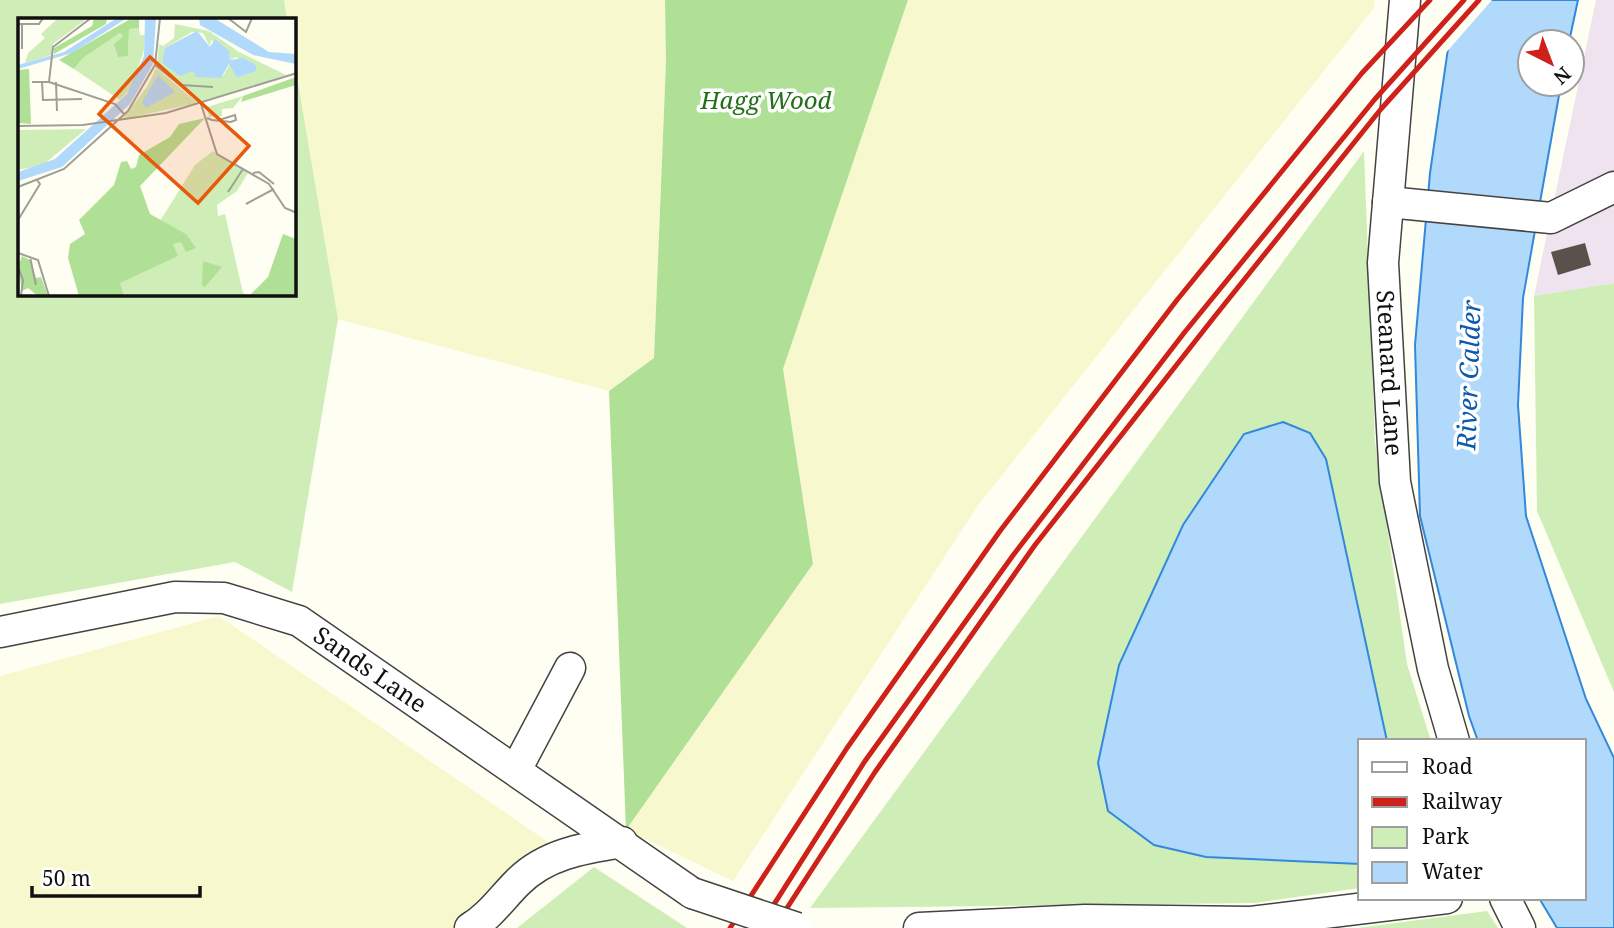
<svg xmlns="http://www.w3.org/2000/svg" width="1614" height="928" viewBox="0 0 1614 928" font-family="'Noto Serif',serif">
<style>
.industrial{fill:#eee3ef}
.farmland{fill:#f8f8cf}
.green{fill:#cfeeb7}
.forest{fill:#b0e095}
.water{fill:#b1d9fc;stroke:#3288da;stroke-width:2}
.pier{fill:#fffef2}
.building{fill:#59524b}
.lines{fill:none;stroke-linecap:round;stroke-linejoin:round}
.minor-casing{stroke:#434343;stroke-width:33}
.minor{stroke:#fff;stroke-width:30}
.rail{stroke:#cd211a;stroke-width:5}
.minor-bridge-casing{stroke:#434343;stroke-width:33;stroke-linecap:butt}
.minor-bridge{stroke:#fff;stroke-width:30}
.labels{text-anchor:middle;stroke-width:7;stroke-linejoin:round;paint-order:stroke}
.park-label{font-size:24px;font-style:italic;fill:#236e19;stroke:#fff}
.street-label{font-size:24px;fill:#101010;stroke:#fff}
.water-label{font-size:26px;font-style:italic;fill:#0c59ae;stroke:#fff}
.inset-road{fill:none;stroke:#9f9f98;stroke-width:2}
.view{fill:#e8590c;fill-opacity:0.15;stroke:#e8590c;stroke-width:3.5}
.inset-edge{fill:none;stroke:#101010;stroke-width:3.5}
</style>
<rect width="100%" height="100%" fill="#fffef2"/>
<polygon class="industrial" points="1596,0 1614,0 1614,283 1534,296"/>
<g class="farmland">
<polygon points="284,0 665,0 666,62 654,358 609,391 338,319 294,59 294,19 287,19"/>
<polygon points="908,0 1375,0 1374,8 979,504 733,881 626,830 813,564 783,369"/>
<polygon points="219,616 551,844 464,928 0,928 0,676"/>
</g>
<g class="green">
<polygon points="0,0 284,0 287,19 19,19 19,294 294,294 294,59 338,319 292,592 235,562 0,604"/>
<polygon points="1364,151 1375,442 1407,664 1431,741 1387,741 1326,459 1206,857 1360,864 1360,888 1255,903 810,908"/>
<polygon points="1614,283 1614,692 1537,511 1534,296"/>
<polygon points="594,867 687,928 517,928"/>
<polygon points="1487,911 1498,928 1357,928"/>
</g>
<polygon class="forest" points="665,0 908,0 783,369 813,564 626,830 609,391 654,358 666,62"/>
<g class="water">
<polygon points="1455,0 1578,0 1569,42 1530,42 1530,84 1561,84 1523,298 1518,405 1526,516 1586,699 1614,758 1614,928 1557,928 1539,898 1584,898 1584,741 1478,741 1469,716 1420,516 1415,345 1430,173"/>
<polygon points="1283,422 1310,433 1326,459 1387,741 1360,741 1360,864 1206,857 1154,845 1108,811 1098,763 1119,665 1183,525 1244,434"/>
</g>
<polygon class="pier" points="1451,0 1492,0 1444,55"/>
<polygon class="building" points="1585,243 1591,265 1558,275 1551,252"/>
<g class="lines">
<defs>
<g id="minor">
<path id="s1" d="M 1405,0 L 1383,263 L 1395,482 L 1433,669 L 1454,741"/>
<polyline points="1388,202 1551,218 1614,187"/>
<path id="s2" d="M 0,632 L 175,597 L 224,598 L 299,621 L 692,893"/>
<polyline points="516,770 570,668"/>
<polyline points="1505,898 1520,928"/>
<path d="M 470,928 C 490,916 501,899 517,883 C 545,854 584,848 622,842"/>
<polyline points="919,928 1085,920 1251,922 1447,898"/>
</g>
</defs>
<use href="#minor" class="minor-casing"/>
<use href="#minor" class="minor"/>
<g class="rail">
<polyline points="730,928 847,748 1000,531 1177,300 1362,73 1430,0"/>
<polyline points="759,928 865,761 1014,554 1184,333 1375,99 1464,0"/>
<polyline points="774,928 875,772 1035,545 1215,316 1381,109 1479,0"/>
</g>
<defs>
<polyline id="minor-bridge" points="692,893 797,928"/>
</defs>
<use href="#minor-bridge" class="minor-bridge-casing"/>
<use href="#minor-bridge" class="minor-bridge"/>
</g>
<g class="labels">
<g class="park-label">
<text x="766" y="109">Hagg Wood</text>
</g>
<g class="street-label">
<text dy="8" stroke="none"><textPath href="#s1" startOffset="374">Steanard Lane</textPath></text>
<text dy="8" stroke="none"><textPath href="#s2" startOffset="392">Sands Lane</textPath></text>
</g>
<g class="water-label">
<text transform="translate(1469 375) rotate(-88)" y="9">River Calder</text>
</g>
</g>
<g transform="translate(18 18)">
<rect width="278" height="278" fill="#fffef2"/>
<path d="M 40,0 L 70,0 L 35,26 L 34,37 L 7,45 L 10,35 L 27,20 L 23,16 ZM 157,6 L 191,13 L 221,34 L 268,57 L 185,84 L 139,47 L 141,26 L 145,28 L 156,20 ZM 174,14 L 185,15 L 192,29 L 193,22 L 211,35 L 212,42 L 218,39 L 238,53 L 219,60 L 212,46 L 205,58 L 144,46 L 147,30 ZM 121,10 L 122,17 L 127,17 L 126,32 L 114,69 L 102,82 L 56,51 L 65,40 L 102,15 L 105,18 L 96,26 L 110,38 L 111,11 ZM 138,50 L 180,85 L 105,101 L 130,67 ZM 225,78 L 215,90 L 204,91 L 204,98 L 191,99 L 189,89 ZM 68,111 L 25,147 L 0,152 L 0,112 ZM 195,133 L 230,155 L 219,173 L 199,187 L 200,198 L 207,196 L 225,275 L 231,278 L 106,278 L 101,265 L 159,238 L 155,226 L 163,223 L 167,228 L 168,216 L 142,203 L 177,147 Z" fill="#cfeeb7" fill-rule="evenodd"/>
<path d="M 76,0 L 89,0 L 88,6 L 36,36 L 36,30 L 74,8 ZM 114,0 L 121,0 L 121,10 L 111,11 L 110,38 L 100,39 L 96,26 L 105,18 L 102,15 L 65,40 L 56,51 L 41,42 ZM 11,51 L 13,106 L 0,105 L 0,52 ZM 278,59 L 278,67 L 223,84 L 225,78 ZM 187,100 L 122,168 L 132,196 L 168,216 L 178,230 L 168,234 L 163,224 L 155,226 L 160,238 L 102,265 L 106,278 L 61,278 L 50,240 L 52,226 L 67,216 L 61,202 L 96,167 L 103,144 L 109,143 L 113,151 L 118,149 L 121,137 L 152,119 L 161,106 ZM 265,216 L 278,221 L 278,278 L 231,278 L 250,259 ZM 4,238 L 12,242 L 18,260 L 23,259 L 30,278 L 20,278 L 10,270 L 4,273 L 0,249 ZM 185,243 L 204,249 L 186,270 L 184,266 Z" fill="#b0e095"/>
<path d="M 99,0 L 109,0 L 54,35 L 0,51 L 0,47 L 46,34 ZM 127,0 L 138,0 L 135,46 L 112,86 L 44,149 L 0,163 L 0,154 L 37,141 L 109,76 L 126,38 ZM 181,0 L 196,0 L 251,34 L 278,36 L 278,46 L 235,37 L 182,7 ZM 179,13 L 192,29 L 197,21 L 211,33 L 212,42 L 225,40 L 238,47 L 238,53 L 219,60 L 211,46 L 203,60 L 178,59 L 175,53 L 162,58 L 144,45 L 147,30 ZM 140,57 L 157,74 L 128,90 L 124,84 Z" fill="#b1d9fc"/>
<path class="inset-road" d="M 210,0 L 228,14 L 234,0M 0,6 L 21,6 L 25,0M 4,6 L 4,31M 137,47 L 182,83 L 199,136 L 251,166 L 267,190 L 279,195M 14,64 L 31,64 L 35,29 L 73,0M 24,64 L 25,82 L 64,81M 31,64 L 97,86 L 106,96M 38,64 L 39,93M 163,67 L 195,69M 189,100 L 194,102 L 213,104 L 218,102 L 217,97 L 201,102M 0,108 L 65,107 L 148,95 L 279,55M 235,155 L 241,154 L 256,166M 0,169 L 46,151 L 110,93 L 137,47 L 142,0M 210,174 L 225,151M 228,186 L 256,171M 0,202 L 22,166 L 19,162M 0,235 L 20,242 L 31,278M 12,239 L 18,267M 0,249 L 5,262 L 3,278"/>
<path class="view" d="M 132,39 L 231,128 L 180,185 L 81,96 Z"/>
<rect width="278" height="278" class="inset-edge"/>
</g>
<rect x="1358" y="739" width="228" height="161" fill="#ffffff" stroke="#9f9f9f" stroke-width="2"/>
<rect x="1372" y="762" width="35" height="10" fill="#ffffff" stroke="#9f9f9f" stroke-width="2"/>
<text x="1422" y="774" font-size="21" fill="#101010">Road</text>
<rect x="1372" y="797" width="35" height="10" fill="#cd211a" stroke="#9f9f9f" stroke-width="2"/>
<text x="1422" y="809" font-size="21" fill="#101010">Railway</text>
<rect x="1372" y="827" width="35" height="21" fill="#cfeeb7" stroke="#9f9f9f" stroke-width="2"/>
<text x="1422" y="844" font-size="21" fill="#101010">Park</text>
<rect x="1372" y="862" width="35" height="21" fill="#b1d9fc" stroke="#9f9f9f" stroke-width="2"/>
<text x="1422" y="879" font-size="21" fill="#101010">Water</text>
<g transform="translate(1551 63) rotate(138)"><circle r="33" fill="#ffffff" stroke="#9f9f9f" stroke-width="2"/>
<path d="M0-5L12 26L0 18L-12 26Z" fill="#cd211a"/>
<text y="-10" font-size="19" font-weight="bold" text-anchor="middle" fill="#101010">N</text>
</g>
<path d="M32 886v10h168v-10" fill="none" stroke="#101010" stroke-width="3.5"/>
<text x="42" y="886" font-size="21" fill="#101010" stroke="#ffffff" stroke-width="5" paint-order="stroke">50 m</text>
</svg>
